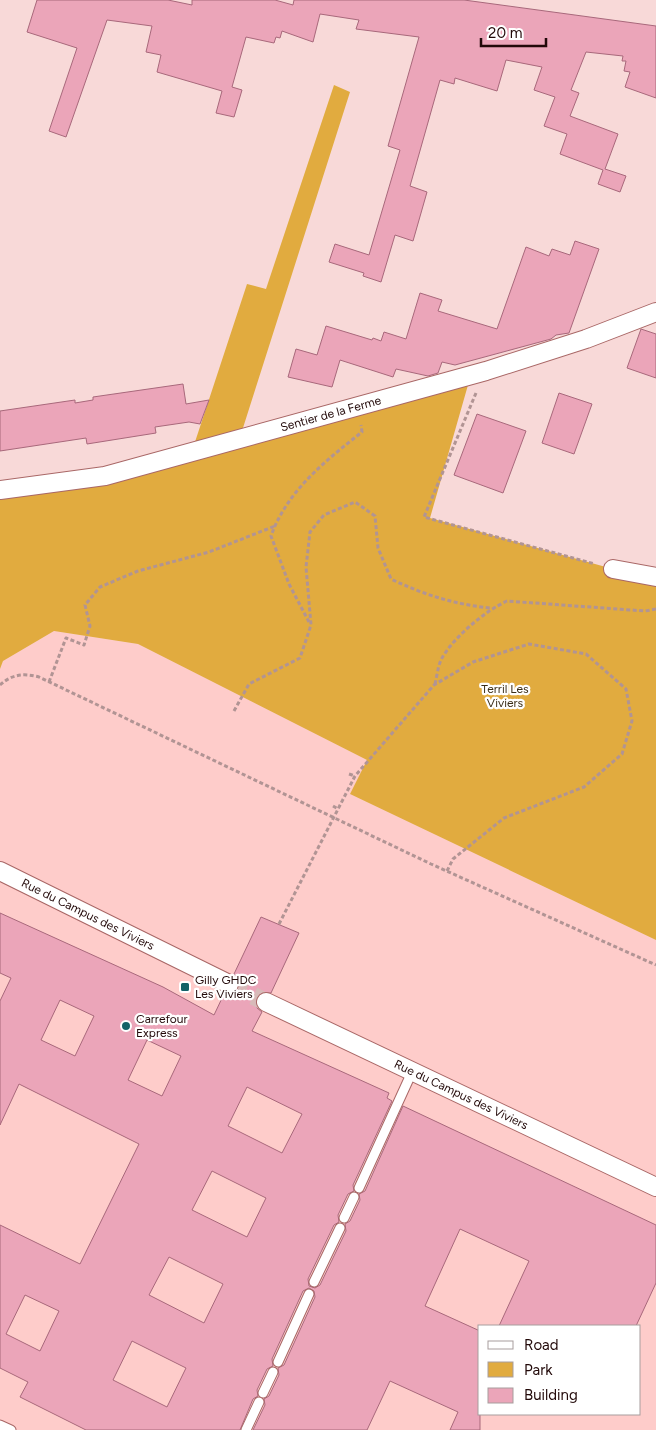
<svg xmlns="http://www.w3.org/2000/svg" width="656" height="1430" viewBox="0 0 656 1430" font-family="Figtree,sans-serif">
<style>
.built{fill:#feccca;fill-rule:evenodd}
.green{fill:#e1ab3f}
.building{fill:#eba5b9;stroke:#a8687b;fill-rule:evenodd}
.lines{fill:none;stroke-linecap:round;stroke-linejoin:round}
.street-tunnel{stroke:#d8bab9;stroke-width:18;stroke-dasharray:18 9;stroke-linecap:butt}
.lane-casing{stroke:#a96766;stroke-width:11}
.street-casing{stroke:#a96766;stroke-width:20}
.path{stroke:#b19494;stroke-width:3;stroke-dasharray:4 2.5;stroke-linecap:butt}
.lane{stroke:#fff;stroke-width:9}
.street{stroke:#fff;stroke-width:18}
.poi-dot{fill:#126267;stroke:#fff;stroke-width:2}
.labels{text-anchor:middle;stroke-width:4.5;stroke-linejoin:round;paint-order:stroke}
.street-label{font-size:12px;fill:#220909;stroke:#fff}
.park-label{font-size:12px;fill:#3b2e18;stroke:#fff}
.poi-label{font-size:12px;fill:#220909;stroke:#fff;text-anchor:start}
</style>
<rect width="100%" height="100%" fill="#f8d9d8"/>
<path class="built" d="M 54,631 L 138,644 L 367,760 L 350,794 L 656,940 L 656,1430 L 0,1430 L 0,669 L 3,661 ZM 480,1326 L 640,1326 L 640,1414 L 480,1414 Z"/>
<g class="green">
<polygon points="334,85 350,92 242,431 194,445 247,284 266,289"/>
<polygon points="468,385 430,518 613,569 656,578 656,940 350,794 367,760 138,644 54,631 3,661 0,669 0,499 122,480"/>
</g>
<g class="building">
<polygon points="37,0 168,0 192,5 192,0 275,0 293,5 294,0 464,0 656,26 656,98 625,87 630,72 624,71 626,61 622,61 623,56 586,52 571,90 579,93 570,116 618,134 605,169 626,176 620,192 598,184 603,170 560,154 567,134 544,126 555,97 534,90 542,67 506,60 497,91 455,78 454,84 440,80 410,186 427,192 413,241 395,235 381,282 363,276 364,273 329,262 335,244 369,255 400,150 388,146 419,37 356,29 359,20 320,14 313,42 282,31 280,38 276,37 274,43 246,37 232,87 242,90 234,117 216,113 222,91 157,72 161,55 146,52 152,26 107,20 66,137 49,131 77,48 27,32"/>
<polygon points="575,241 599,249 569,333 556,335 551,339 455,365 442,362 438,373 428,376 396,369 393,377 340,360 332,387 288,377 296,349 317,355 326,326 372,340 373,338 381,341 384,332 406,339 420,293 442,300 438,311 497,329 526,247 549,256 552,249 570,255"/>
<polygon points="641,329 656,334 656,378 627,368"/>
<polygon points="183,384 186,404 209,400 200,424 189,422 155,427 156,433 87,444 86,438 0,451 0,411 75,400 75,403 93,400 93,397"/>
<polygon points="559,393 592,404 574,454 542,443"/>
<polygon points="477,414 526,431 503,493 454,475"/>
<path d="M 0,913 L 163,987 L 214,1015 L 224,994 L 234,993 L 239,988 L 238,979 L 234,974 L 261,917 L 299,933 L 271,993 L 260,993 L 256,998 L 257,1008 L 262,1012 L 252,1031 L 389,1093 L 387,1098 L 392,1101 L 353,1185 L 354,1191 L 348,1194 L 338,1215 L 339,1222 L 334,1225 L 308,1279 L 309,1286 L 315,1288 L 320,1285 L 346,1231 L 345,1224 L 350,1221 L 360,1200 L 359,1194 L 365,1191 L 403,1106 L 656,1225 L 656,1283 L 636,1326 L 499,1326 L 529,1261 L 460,1229 L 425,1306 L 480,1331 L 480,1430 L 450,1430 L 458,1412 L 390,1381 L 367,1430 L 253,1430 L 265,1405 L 264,1399 L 269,1396 L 279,1375 L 278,1368 L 284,1365 L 315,1297 L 314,1291 L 309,1288 L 303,1291 L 272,1359 L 273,1366 L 267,1369 L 257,1390 L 258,1396 L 253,1399 L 240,1430 L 86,1430 L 20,1397 L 28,1382 L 0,1368 L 0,1225 L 80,1264 L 139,1144 L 19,1084 L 0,1125 L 0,1001 L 11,978 L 0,973 ZM 60,1000 L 94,1016 L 75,1056 L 41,1040 ZM 147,1040 L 181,1056 L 162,1096 L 128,1080 ZM 247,1087 L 302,1114 L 282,1153 L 228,1126 ZM 212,1171 L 266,1198 L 247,1237 L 192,1210 ZM 169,1257 L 223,1284 L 204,1323 L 149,1295 ZM 25,1295 L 59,1311 L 40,1351 L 6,1334 ZM 132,1341 L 186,1368 L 167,1407 L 113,1380 Z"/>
</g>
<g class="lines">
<polyline class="street-tunnel" points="229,984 266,1002"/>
<defs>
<g id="lane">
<polyline points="359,1188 412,1072"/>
<polyline points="344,1218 354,1197"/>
<polyline points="314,1282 340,1228"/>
<polyline points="278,1362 309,1294"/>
<polyline points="263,1393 273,1372"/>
<polyline points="0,1425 11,1430"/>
<polyline points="246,1430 259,1402"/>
</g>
<g id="street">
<path id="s1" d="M 0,490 L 105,476 L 486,371 L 586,339 L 656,312"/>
<polyline points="613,569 656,577"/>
<path id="s2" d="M 0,871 L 229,984"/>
<path id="s3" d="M 266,1002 L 656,1187"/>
</g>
</defs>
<use href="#lane" class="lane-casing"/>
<use href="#street" class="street-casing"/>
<g class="path">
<polyline points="476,393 424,517 595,564"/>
<path d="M 309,622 L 289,584 L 271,536 C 287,491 325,461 362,432 L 361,425"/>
<polyline points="49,682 66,638 84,645 90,626 85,605 100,587 138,571 209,552 275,526"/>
<path d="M 435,684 C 437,676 438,665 442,658 C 454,637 485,611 507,601 L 645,611 L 656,609"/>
<path d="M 0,685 C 12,674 24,673 39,677 L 431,864 L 656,965"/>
<path d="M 234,711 L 249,684 L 300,658 L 311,625 L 306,567 L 310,532 L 324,515 L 355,502 L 375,516 L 378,548 L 391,579 C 422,594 456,605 491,608"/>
<polyline points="349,774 355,776"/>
<polyline points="333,806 338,809"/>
<polyline points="279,924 355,776 434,685 473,662 529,644 586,654 626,689 632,721 622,754 584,787 504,818 453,859 447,871"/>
</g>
<use href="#lane" class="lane"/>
<use href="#street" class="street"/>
</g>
<g class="poi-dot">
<rect x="180" y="982" width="10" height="10" rx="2.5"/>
<circle cx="126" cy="1026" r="5"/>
</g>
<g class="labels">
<g class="street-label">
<text dy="4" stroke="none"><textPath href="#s1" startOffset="340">Sentier de la Ferme</textPath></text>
<text dy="4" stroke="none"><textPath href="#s2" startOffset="98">Rue du Campus des Viviers</textPath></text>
<text dy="4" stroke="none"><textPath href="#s3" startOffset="216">Rue du Campus des Viviers</textPath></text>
</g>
<g class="park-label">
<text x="505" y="693">Terril Les<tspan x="505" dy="14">Viviers</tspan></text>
</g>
<g class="poi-label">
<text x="195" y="984">Gilly GHDC<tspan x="195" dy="14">Les Viviers</tspan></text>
<text x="136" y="1023">Carrefour<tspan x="136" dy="14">Express</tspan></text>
</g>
</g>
<rect x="478" y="1325" width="162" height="90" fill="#ffffff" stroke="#a79d9d"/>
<rect x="488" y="1341" width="25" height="8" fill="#ffffff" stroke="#a79d9d"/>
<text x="524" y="1350" font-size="15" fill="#220909">Road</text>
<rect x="488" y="1362" width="25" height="15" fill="#e1ab3f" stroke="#a79d9d"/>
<text x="524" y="1375" font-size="15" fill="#220909">Park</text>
<rect x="488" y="1388" width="25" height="15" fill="#eba5b9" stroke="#a79d9d"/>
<text x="524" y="1400" font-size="15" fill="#220909">Building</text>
<path d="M481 38v8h65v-8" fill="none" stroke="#220909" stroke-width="2.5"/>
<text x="488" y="38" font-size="15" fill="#220909" stroke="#ffffff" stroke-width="4" paint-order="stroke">20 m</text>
</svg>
